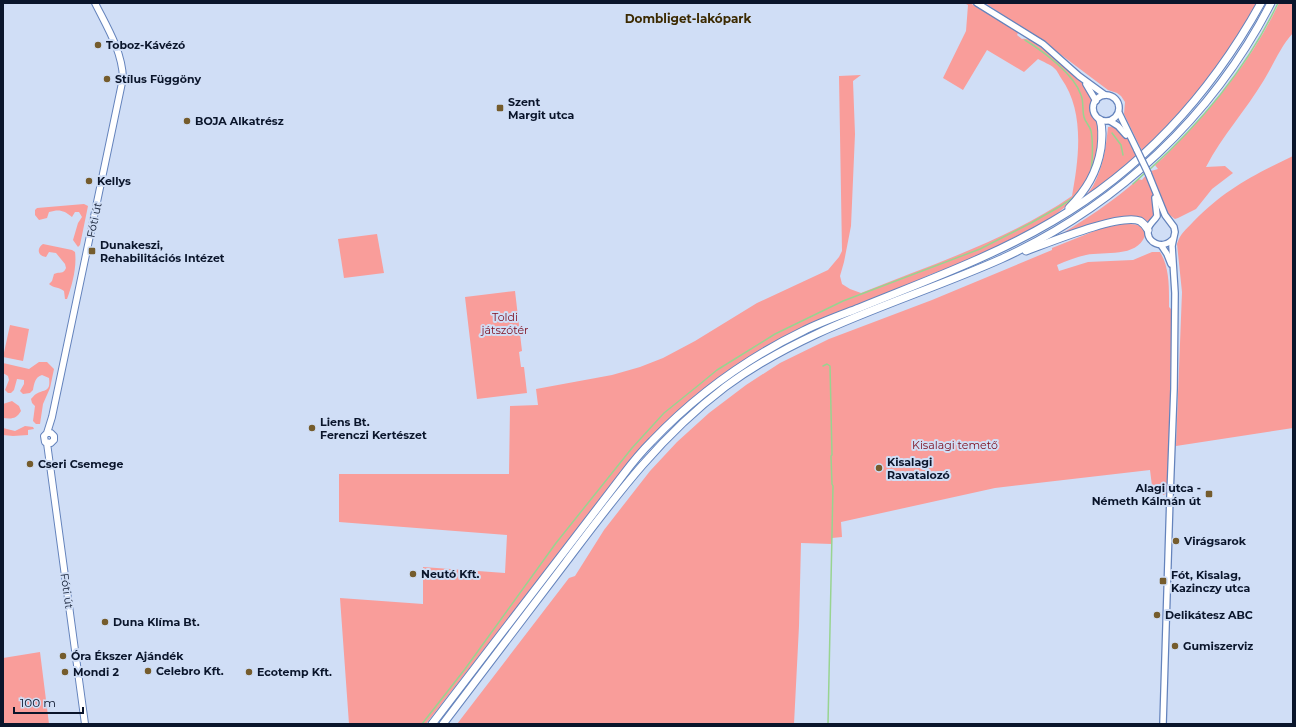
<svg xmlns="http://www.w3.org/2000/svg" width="1296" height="727" viewBox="0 0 1296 727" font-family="Montserrat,sans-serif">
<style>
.green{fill:#f99d9a}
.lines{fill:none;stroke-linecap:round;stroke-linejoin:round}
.stream{stroke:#98d490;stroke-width:1.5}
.tertiary-casing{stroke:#6483bc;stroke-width:8}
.secondary-casing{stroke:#6483bc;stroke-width:8}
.trunk-casing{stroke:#6483bc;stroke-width:9}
.tertiary{stroke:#fff;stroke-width:5.5}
.secondary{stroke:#fff;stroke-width:6}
.trunk{stroke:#fff;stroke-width:7}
.tertiary-bridge-casing{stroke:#6483bc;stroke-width:8;stroke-linecap:butt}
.tertiary-bridge{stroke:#fff;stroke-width:5.5}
.poi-dot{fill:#755c2d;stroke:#d0def6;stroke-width:1.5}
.labels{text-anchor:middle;stroke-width:4;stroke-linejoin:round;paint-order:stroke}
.poi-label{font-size:11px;font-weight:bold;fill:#0a152b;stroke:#d0def6;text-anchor:start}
.street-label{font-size:11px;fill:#0a152b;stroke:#d0def6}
.park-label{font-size:11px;fill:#7b0b1b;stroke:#d0def6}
.neighbourhood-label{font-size:12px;font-weight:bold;fill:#3c2a01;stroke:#d0def6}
</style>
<rect width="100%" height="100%" fill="#d0def6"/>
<g class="green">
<path d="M 964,3 L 970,3 L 1016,31 L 1018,33 L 1017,35 L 1022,39 C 1037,35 1086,82 1092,97 C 1094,101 1091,107 1091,112 L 1098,122 L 1101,135 L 1093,173 L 1074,200 L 1050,219 L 974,258 L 929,275 L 886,295 L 802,329 L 685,406 L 598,503 L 426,724 L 349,724 L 340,598 L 423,604 L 423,567 L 505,573 L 507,535 L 339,522 L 339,474 L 509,474 L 510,406 L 538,405 L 536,389 L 612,375 L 640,367 L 663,358 L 695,341 L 757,303 L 828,270 L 839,257 L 842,251 L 839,76 L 861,75 L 853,81 L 855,134 L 851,226 L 844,262 L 840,276 L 842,284 L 850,289 L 861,293 C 933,264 1008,240 1072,196 C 1079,158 1085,111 1061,78 C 1059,75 1057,70 1054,68 C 1050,64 1043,62 1038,59 L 1024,72 L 987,50 L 963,90 L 943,78 L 966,31 L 968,5 Z"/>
<polygon points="985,3 1257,3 1224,59 1187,106 1142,151 1124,114 1125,102 1121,96 1117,93 1108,90 1044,42"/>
<path d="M 1279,3 L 1293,3 L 1293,33 C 1280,47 1274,64 1264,80 C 1246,110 1222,136 1206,167 L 1225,166 L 1233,173 L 1212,189 L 1196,209 L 1178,218 L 1175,219 L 1168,214 L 1151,171 L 1158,169 L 1155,165 C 1166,156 1175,145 1185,135 C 1222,96 1256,52 1279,3 Z"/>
<path d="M 1115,126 L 1128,139 L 1137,156 L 1128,165 L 1081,201 C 1085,196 1090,191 1093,186 C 1103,168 1106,147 1108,127 Z"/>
<path d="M 1293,156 L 1293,428 L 1176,446 L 1182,292 L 1177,244 C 1181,232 1185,231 1193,222 C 1224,190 1253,175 1293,156 Z"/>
<path d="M 1146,175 L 1152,191 L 1157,212 L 1149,222 L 1141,219 L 1055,238 C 1084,220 1113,202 1138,179 L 1142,180 Z"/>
<path d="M 84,204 L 88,206 L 80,245 L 78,247 L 73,240 L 78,223 L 82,217 L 79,212 L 75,212 L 72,217 C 64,210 59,209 49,212 L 47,218 L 39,220 L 35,215 L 35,210 L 37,208 Z"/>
<path d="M 1123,224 C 1133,224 1145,223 1145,236 C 1136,258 1105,251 1086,255 C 1077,257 1066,261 1057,265 L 1059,271 L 1088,262 L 1133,260 L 1152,252 L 1160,252 C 1170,268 1169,289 1169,307 L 1172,310 L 1168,493 L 1163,495 L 1162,486 L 1152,486 L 1150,470 L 995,488 L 841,522 L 842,537 L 832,538 L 832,544 L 801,543 L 799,626 L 794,724 L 457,724 L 569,578 L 575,576 L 604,530 L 650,471 L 677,442 L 709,413 L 746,385 L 780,363 L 829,339 L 932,300 L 1052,250 L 1052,248 L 1102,228 Z"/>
<polygon points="377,234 384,273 344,278 338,239"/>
<path d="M 43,244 L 72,250 L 75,252 C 77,267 72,286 67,299 L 65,299 L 64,291 C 59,287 53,288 49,284 L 52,281 L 54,274 C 60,271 63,275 66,268 L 65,264 L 56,253 L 49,252 L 46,257 C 38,256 36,249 43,244 Z"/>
<polygon points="515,291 522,351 519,352 521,367 524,367 527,393 477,399 465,297"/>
<polygon points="10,325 29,329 23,361 3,357"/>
<path d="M 39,362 L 47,362 L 54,369 L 50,388 L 43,404 L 40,424 L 36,424 L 33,421 L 35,406 L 32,403 L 31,399 C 33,397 34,395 36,394 C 44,389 51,393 49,378 L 42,375 C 35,377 34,384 33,390 L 30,393 L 23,394 L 20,391 L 24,384 L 24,380 L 17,379 L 14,390 L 11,393 L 8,393 L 5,390 L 9,380 L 8,376 L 3,373 L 3,363 L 29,369 Z"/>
<path d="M 12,401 L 19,406 L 21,411 C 16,419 12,419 3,418 L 3,404 Z"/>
<polygon points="25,426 33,427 34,429 28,430 28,435 13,436 3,435 3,428 15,431"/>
<polygon points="40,652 49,724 3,724 3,658"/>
</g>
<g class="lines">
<g class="stream">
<path d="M 1025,40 C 1044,52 1074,74 1081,95 C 1084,102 1082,110 1084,117 C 1085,122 1090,126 1091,131 C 1093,140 1093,165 1090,174 C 1089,176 1087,179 1085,182"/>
<polyline points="1112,133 1121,145 1123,155"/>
<path d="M 1149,170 C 1201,123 1248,66 1278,3"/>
<polyline points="1133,184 1146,172"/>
<polyline points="823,366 827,364 830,366 832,455 831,456 832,484 833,486 828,724"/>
<polyline points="422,724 465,669 556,543 632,448 664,413 700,384 717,370 775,334 843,301 980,249 1031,223 1059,207 1073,198 1082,187"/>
</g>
<defs>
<g id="tertiary">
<polyline points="977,3 1043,44 1079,76 1105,95"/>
<polyline points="1086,84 1096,101"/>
<circle cx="1106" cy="108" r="13"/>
<polyline points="1119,113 1137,150"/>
<polyline points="1110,121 1118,126 1126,135"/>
<polyline points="1148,173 1165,215 1174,227 1175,232 1172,246 1175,293 1174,389 1170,496 1163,724"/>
<path d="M 1155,198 L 1157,216 C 1154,221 1149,224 1148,229 C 1146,244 1163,249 1172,240"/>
<polyline points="1161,245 1167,254 1171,264"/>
</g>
<g id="secondary">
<path d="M 47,433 L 51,433 L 54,436 L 54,440 L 51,443 L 45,442 L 44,436 L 47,433 L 52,417 L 123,78 C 122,51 107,27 95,3"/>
<polyline points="47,443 85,724"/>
</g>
<g id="trunk">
<path d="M 1069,208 C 1086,190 1097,173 1101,148 C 1102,138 1103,129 1100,120"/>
<path d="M 1026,251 C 1048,243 1120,213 1140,221 C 1143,223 1146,226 1148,230"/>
<path d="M 432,724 L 623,475 C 632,463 642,451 652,441 C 695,396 747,358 803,331 C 821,322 841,315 859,308 C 925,281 992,257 1053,221 C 1142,169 1211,93 1261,3"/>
<path d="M 443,724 C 484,670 525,616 566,562 C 615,497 659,437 725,387 C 807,326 909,300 1001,259 C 1117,206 1213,116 1271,3"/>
</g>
</defs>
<use href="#tertiary" class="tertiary-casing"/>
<use href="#secondary" class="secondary-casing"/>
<use href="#trunk" class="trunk-casing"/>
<use href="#tertiary" class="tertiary"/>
<use href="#secondary" class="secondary"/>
<use href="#trunk" class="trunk"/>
<defs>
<polyline id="tertiary-bridge" points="1137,150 1148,173"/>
</defs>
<use href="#tertiary-bridge" class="tertiary-bridge-casing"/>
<use href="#tertiary-bridge" class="tertiary-bridge"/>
</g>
<g class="poi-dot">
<circle cx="98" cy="45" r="4"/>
<circle cx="107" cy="79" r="4"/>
<rect x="496" y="104" width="8" height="8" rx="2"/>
<circle cx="187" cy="121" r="4"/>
<circle cx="89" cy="181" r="4"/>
<rect x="88" y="247" width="8" height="8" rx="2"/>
<circle cx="312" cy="428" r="4"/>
<circle cx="30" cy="464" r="4"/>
<circle cx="879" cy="468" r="4"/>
<rect x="1205" y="490" width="8" height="8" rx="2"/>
<circle cx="1176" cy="541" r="4"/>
<circle cx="413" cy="574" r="4"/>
<rect x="1159" y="577" width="8" height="8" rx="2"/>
<circle cx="1157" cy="615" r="4"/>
<circle cx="105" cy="622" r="4"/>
<circle cx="1175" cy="646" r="4"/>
<circle cx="63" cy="656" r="4"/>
<circle cx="148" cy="671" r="4"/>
<circle cx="65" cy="672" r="4"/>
<circle cx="249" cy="672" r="4"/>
</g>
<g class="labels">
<g class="poi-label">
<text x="106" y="49">Toboz-Kávézó</text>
<text x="115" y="83">Stílus Függöny</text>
<text x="508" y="106">Szent<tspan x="508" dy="13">Margit utca</tspan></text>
<text x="195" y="125">BOJA Alkatrész</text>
<text x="97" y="185">Kellys</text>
<text x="100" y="249">Dunakeszi,<tspan x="100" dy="13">Rehabilitációs Intézet</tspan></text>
<text x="320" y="426">Liens Bt.<tspan x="320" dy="13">Ferenczi Kertészet</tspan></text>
<text x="887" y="466">Kisalagi<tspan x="887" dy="13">Ravatalozó</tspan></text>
<text x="38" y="468">Cseri Csemege</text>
<text x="1201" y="492" text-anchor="end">Alagi utca -<tspan x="1201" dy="13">Németh Kálmán út</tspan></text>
<text x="1184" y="545">Virágsarok</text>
<text x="421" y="578">Neutó Kft.</text>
<text x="1171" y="579">Fót, Kisalag,<tspan x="1171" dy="13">Kazinczy utca</tspan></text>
<text x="1165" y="619">Delikátesz ABC</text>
<text x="113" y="626">Duna Klíma Bt.</text>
<text x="1183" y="650">Gumiszerviz</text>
<text x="71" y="660">Óra Ékszer Ajándék</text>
<text x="156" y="675">Celebro Kft.</text>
<text x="73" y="676">Mondi 2</text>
<text x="257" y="676">Ecotemp Kft.</text>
</g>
<g class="street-label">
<text transform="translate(94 220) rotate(-78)" y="4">Fóti út</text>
<text transform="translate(67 591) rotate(82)" y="4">Fóti út</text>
</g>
<g class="park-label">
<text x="505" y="321">Toldi<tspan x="505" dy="13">játszótér</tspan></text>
<text x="955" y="449">Kisalagi temető</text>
</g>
<g class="neighbourhood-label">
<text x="688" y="23">Dombliget-lakópark</text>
</g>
</g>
<rect width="1296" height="727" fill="none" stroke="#0a152b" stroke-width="8"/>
<path d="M14 707v6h69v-6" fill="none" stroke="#0a152b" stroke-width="2"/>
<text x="20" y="707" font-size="12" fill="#0a152b" stroke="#d0def6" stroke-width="3" paint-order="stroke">100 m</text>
</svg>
